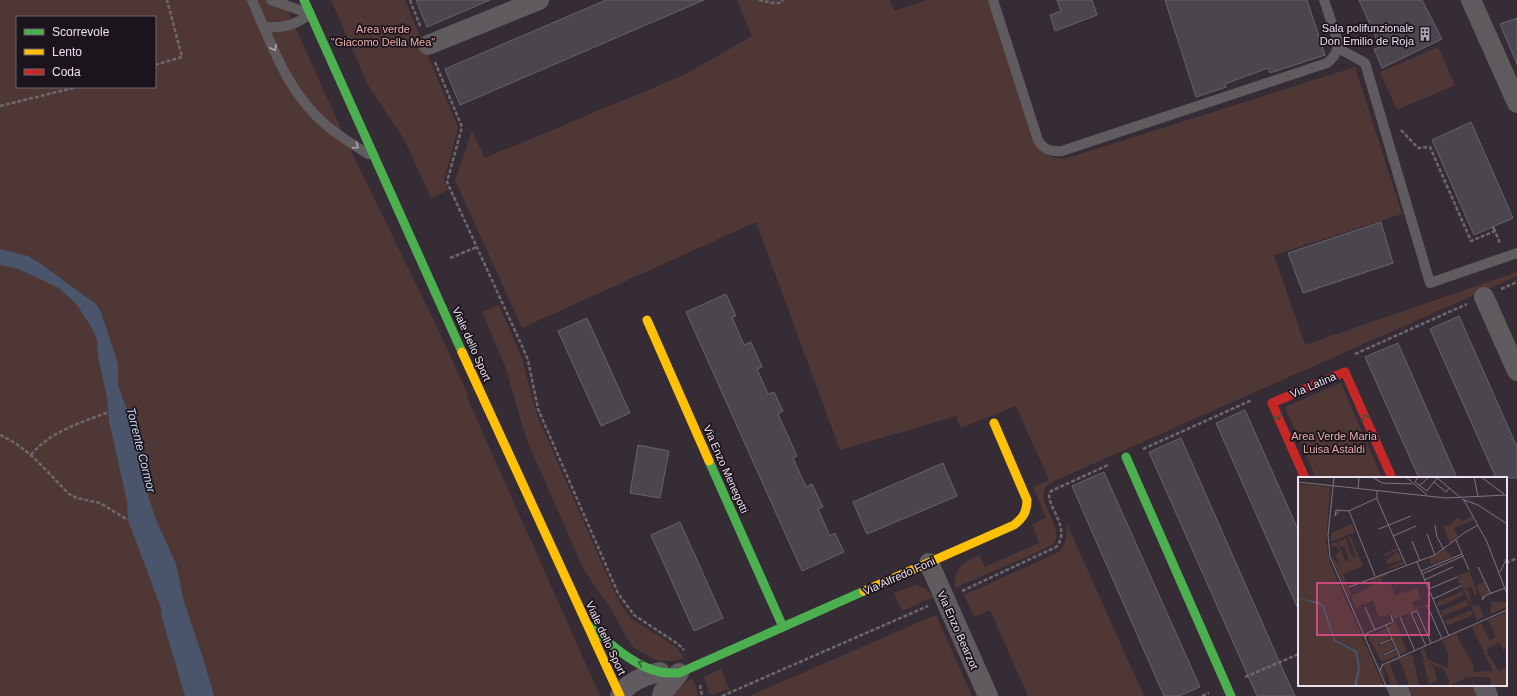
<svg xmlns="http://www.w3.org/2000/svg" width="1517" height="696" viewBox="0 0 1517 696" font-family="Arial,sans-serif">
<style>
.green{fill:#4f3736;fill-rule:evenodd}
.water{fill:#4a546a}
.building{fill:#4b464e;stroke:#67616b}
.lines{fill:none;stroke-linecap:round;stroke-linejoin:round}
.path{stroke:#6d686c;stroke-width:2.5;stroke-dasharray:4 2;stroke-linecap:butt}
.lane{stroke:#605b5e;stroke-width:10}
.street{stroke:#605b5e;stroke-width:20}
.fast{stroke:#4caf50;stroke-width:9}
.slow{stroke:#ffc107;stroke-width:9}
.jam{stroke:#c62828;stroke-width:9}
.oneway{stroke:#ada5ad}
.oneway2{stroke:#315a33}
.labels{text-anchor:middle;stroke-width:3.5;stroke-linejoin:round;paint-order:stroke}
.poi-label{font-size:11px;fill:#ece1ed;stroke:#1b141c;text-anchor:end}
.park-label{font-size:11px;fill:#eaaea8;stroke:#1b141c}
.street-label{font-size:11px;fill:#ece1ed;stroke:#1b141c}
.water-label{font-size:12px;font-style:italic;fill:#cdddf9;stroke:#1b141c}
.inset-road{fill:none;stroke:#7f747f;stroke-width:1}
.view{fill:#cc4a80;fill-opacity:0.15;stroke:#cc4a80;stroke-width:2}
.inset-edge{fill:none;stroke:#ece1ed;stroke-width:2}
</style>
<rect width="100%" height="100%" fill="#362c36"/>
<g class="green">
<path d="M 0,0 L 283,0 L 352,153 L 435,323 L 467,392 L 467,397 L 600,696 L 0,696 ZM 17,17 L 155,17 L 155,87 L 17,87 Z"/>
<polygon points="331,0 405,0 458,128 444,181 448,190 431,198 404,139 368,85"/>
<path d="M 737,0 L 890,0 L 894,11 L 927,0 L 993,0 L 1040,148 C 1049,160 1060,160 1074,156 L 1355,67 L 1402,214 L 1274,255 L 1305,345 L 1517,272 L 1517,276 L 1050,483 C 1030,497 1063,523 1055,543 L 1042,550 L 955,588 C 954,567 962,563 979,555 L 985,567 L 1039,543 L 1032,524 L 1046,518 L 1033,487 L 1049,480 L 1016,406 L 961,428 L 956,416 L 840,450 L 756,222 L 522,328 L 455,180 L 472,131 L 485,158 L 686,74 L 752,36 Z"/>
<polygon points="1438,47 1455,85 1397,110 1380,72"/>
<polygon points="499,305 522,358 537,415 614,591 622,606 632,619 672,644 677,648 684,658 674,661 660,661 653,659 633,647 628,640 611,609 584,570 526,438 505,366 482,312"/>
<polygon points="1341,383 1382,478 1316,478 1285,407"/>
<path d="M 1066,522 L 1076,544 L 1144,696 L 1028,696 L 990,610 L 974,617 L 964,595 L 1057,553 C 1067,544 1068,535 1066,522 Z"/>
<polygon points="915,585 926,589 933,597 902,611 894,593"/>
<polygon points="936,615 972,696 749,696"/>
<polygon points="721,669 729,689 712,695 709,693 704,677"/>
<polygon points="692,679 696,686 698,696 673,696 682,684"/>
<polygon points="1407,685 1473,685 1478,696 1412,696"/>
</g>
<polygon class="water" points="0,249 28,256 41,264 96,304 101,312 118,364 118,385 131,421 139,447 148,495 155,517 176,564 184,602 203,658 214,696 185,696 162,618 161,608 128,520 127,501 109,421 107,397 98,356 97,340 92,328 77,305 59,288 18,269 0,265"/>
<g class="building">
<polygon points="416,0 490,0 427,27"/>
<polygon points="606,0 704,0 460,105 445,69"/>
<polygon points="1057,0 1092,0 1097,15 1055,31 1050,15 1061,11"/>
<polygon points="1165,0 1307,0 1325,55 1270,73 1268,68 1225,84 1226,87 1196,97"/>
<polygon points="1359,0 1422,0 1442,39 1382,68 1374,49 1380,47"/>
<polygon points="1517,18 1517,64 1500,24"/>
<polygon points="1471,122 1513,218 1474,235 1432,140"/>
<polygon points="1381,222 1393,263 1303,293 1288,253"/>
<polygon points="726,294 736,316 732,317 744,345 751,342 762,367 757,369 768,394 774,392 783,411 778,414 797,456 793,458 806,487 812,484 823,507 818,509 830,536 835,533 844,552 802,571 686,312"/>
<polygon points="1459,316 1517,447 1517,478 1496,478 1430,329"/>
<polygon points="587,318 630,413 601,426 558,331"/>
<polygon points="1398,343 1457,478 1419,478 1365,357"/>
<polygon points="1245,410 1299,532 1299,611 1216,423"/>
<polygon points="1181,438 1283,670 1295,696 1257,696 1149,452"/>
<polygon points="638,445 669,451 660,498 630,493"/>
<polygon points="943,463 957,496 867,534 853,502"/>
<polygon points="1104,472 1200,687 1179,696 1164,696 1072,486"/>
<polygon points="680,522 723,618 694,631 651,535"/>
</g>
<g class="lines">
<g class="path">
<polyline points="410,0 421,28"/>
<polyline points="759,0 773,3 781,3 783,0"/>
<polyline points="435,62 462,127 447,182 523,348 528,360 538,409 618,593 634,615 678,644 684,650"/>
<polyline points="155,65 182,57 167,0"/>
<polyline points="0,106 77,87"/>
<polyline points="1401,130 1418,148 1430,147 1471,241 1495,231 1500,244"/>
<polyline points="1493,227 1495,231"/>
<polyline points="450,258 477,247"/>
<polyline points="1501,289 1517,282"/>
<polyline points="1355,354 1467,304"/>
<path d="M 0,435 C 29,448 48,473 69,494 L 77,498 L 100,503 L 128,520"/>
<polyline points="1143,449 1252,400"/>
<path d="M 31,455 C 49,432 82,422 109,412"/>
<polyline points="1506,563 1517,558"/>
<path d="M 962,591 L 1056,547 C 1069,533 1055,515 1050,501 L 1049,496 L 1051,491 L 1108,465"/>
<polyline points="1245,677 1299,654"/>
<polyline points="700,685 702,696"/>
<polyline points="722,696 928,606"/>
<polyline points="1202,696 1209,693"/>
</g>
<g class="lane">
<path d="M 252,0 C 271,43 288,94 326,125 C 339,136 354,145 368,154"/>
<polyline points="271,0 308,13"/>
<path d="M 993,0 L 1038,140 C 1044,150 1051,152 1062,151 L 1327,63 C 1335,57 1338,51 1338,42 L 1324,0"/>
<path d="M 264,27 C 284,28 294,26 310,14"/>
<polyline points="1338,48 1365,63 1430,283 1517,253"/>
</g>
<g class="street">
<polyline points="1471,0 1517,103"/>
<polyline points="428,45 539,0"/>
<polyline points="1484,297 1517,371"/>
<polyline points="929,563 988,696"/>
<polyline points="1396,685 1401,696"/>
<polyline points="1483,685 1488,696"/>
<path d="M 620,696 C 625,683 646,675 660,672"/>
<polyline points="662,696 663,692 679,673"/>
</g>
<g class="fast">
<polyline points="304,0 462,352"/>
<polyline points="1126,457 1231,696"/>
<polyline points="709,461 783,627"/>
<path d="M 589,626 C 610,643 633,666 660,672 C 666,673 673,673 679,673 L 864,591"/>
</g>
<g class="slow">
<polyline points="647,320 709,461"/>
<polyline points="462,352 620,696"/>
<path d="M 864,591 L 1014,525 C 1023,518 1027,512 1027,500 L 994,423"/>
</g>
<polyline class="jam" points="1305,478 1272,403 1345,372 1392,478"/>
</g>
<defs><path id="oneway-chevron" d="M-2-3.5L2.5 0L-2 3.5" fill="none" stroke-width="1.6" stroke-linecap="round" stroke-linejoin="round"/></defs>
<g class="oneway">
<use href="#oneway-chevron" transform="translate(274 48) rotate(64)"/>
<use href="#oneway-chevron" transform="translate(356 146) rotate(35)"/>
</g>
<g class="oneway2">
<use href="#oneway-chevron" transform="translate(1278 417) rotate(66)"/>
<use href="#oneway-chevron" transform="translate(1365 417) rotate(-114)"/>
<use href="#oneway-chevron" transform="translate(641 663) rotate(-154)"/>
</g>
<defs>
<symbol id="building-bare" viewBox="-9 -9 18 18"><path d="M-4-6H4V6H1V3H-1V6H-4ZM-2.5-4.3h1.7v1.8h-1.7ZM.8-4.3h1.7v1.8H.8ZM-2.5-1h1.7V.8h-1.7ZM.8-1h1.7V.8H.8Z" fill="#aca2ad" stroke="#1b141c" stroke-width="2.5" paint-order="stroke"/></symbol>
</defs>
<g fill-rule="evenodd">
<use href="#building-bare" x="1415" y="24" width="20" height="20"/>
</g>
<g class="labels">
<g class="poi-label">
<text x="1414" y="32">Sala polifunzionale<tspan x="1414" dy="13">Don Emilio de Roja</tspan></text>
</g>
<g class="park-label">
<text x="383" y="33">Area verde<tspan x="383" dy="13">"Giacomo Della Mea"</tspan></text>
<text x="1334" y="440">Area Verde Maria<tspan x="1334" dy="13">Luisa Astaldi</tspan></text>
</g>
<g class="street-label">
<text transform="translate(472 344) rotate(66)" y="4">Viale dello Sport</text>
<text transform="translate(1313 385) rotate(-23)" y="4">Via Latina</text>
<text transform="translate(726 469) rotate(66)" y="4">Via Enzo Menegotti</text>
<text transform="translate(899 576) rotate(-24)" y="4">Via Alfredo Foni</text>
<text transform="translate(958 630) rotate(66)" y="4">Via Enzo Bearzot</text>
<text transform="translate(606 638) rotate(65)" y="4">Viale dello Sport</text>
</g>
<g class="water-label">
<text transform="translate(141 450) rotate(76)" y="4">Torrente Cormor</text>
</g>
</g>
<g transform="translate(1298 477)">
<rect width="209" height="209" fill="#362c36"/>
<path d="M 0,7 L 32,10 L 28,64 L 32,87 L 86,209 L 0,209 ZM 174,39 L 176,43 L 156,51 L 160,59 L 152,66 L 145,49 L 152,48 L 159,41 L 164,44 ZM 54,47 L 57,55 L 33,65 L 33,56 ZM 52,59 L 65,89 L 45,97 L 53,116 L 51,121 L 33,79 L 42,89 L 37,77 L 42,75 L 39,69 L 35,70 L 33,67 L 39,65 L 48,85 L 51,83 L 46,69 L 43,70 L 40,65 L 48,61 L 54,80 L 58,79 L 50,60 ZM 99,71 L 100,73 L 87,79 L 89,83 L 100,75 L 104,83 L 91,87 L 92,90 L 105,84 L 106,87 L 92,92 L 86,77 ZM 145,74 L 150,74 L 153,80 L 135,87 L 132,86 L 132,81 ZM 171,94 L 179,115 L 177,119 L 173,110 L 169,111 L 173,121 L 171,124 L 162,106 L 158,105 L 161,104 L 159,99 ZM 89,95 L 90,98 L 83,101 L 85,107 L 92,105 L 97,118 L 119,111 L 123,122 L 114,125 L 116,132 L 134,126 L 97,142 L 97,147 L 90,150 L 96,147 L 94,137 L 81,140 L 75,123 L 58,131 L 53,120 L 54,116 L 55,118 L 74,109 L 72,102 ZM 187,105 L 192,116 L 183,120 L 178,108 ZM 165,114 L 166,118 L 141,130 L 139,125 ZM 168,123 L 171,128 L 145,139 L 143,134 ZM 174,123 L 172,125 L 174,129 L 181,128 L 186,140 L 179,143 L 171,124 ZM 194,125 L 209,125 L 209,130 L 192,137 ZM 173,133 L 175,138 L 149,149 L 147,144 ZM 209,135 L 209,171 L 205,173 L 201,165 L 188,173 L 200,194 L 209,190 L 209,206 L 205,209 L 193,209 L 193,201 L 186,200 L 170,200 L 151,209 L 151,203 L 145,192 L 126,183 L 122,173 L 126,171 L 130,183 L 150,191 L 150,177 L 144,163 L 158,157 L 175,188 L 176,195 L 195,194 L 174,150 L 183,146 L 192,164 L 198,160 L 190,143 ZM 98,145 L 109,174 L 102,177 L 90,151 ZM 88,152 L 92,161 L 80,167 L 81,169 L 93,164 L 96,171 L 85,177 L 86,179 L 97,174 L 100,178 L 84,185 L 71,162 L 72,159 ZM 111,177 L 115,179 L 121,209 L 111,209 L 102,183 L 92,186 L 100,209 L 94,209 L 86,189 L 84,191 L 89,209 L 83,194 L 84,189 ZM 125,183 L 135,188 L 139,204 L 131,207 Z" fill="#4f3736"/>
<path d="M 0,121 L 21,125 L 26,129 L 37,163 L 59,174 L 62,190 L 59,209 L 56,209 L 60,190 L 57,175 L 36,164 L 24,129 Z" fill="#4a546a"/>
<path class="inset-road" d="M 36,0 L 30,58 L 32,80 L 88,209M 74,0 L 84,6 L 114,7M 108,0 L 129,18M 120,0 L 117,5 L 129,14 L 139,1M 138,0 L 162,20M 176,0 L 180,19M 183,0 L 206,17M 0,5 L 148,21 L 209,18M 136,5 L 148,15 L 151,11M 121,9 L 131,0M 60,12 L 61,0M 79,14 L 79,22 L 108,88M 164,22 L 180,28 L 209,47M 166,23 L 189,65 L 209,117M 41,34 L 37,39 L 38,33 L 51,34M 137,48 L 139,60 L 146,73M 81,52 L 113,39M 129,57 L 137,78M 95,59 L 118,49M 158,63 L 171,93M 114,64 L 122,84M 119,85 L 151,159M 180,90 L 193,117M 123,94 L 164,77M 202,95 L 209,81M 124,97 L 165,79M 77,99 L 51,34 L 79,21M 126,103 L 155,90M 51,110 L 137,78 L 166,56 L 180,48M 131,112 L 159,100M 187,119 L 184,123 L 185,120 L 191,117 L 207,111M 135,122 L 163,109M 129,128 L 144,162M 67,130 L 77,153M 102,140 L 117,174M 88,148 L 102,180M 67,162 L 69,156 L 95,145 L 93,138M 82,167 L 94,162M 128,169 L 113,136 L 119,134 L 133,166M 86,178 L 98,172M 82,194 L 84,188 L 209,133"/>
<path class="view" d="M 19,106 L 131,106 L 131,158 L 19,158 Z"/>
<rect width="209" height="209" class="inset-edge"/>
</g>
<rect x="16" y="16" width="140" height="72" fill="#1b141c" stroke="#6f6670"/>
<rect x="24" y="29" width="20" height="6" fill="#4caf50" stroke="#6f6670"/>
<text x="52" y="36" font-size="12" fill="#ece1ed">Scorrevole</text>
<rect x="24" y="49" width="20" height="6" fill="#ffc107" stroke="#6f6670"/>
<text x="52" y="56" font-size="12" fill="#ece1ed">Lento</text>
<rect x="24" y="69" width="20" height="6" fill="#c62828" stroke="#6f6670"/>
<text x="52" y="76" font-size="12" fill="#ece1ed">Coda</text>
</svg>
